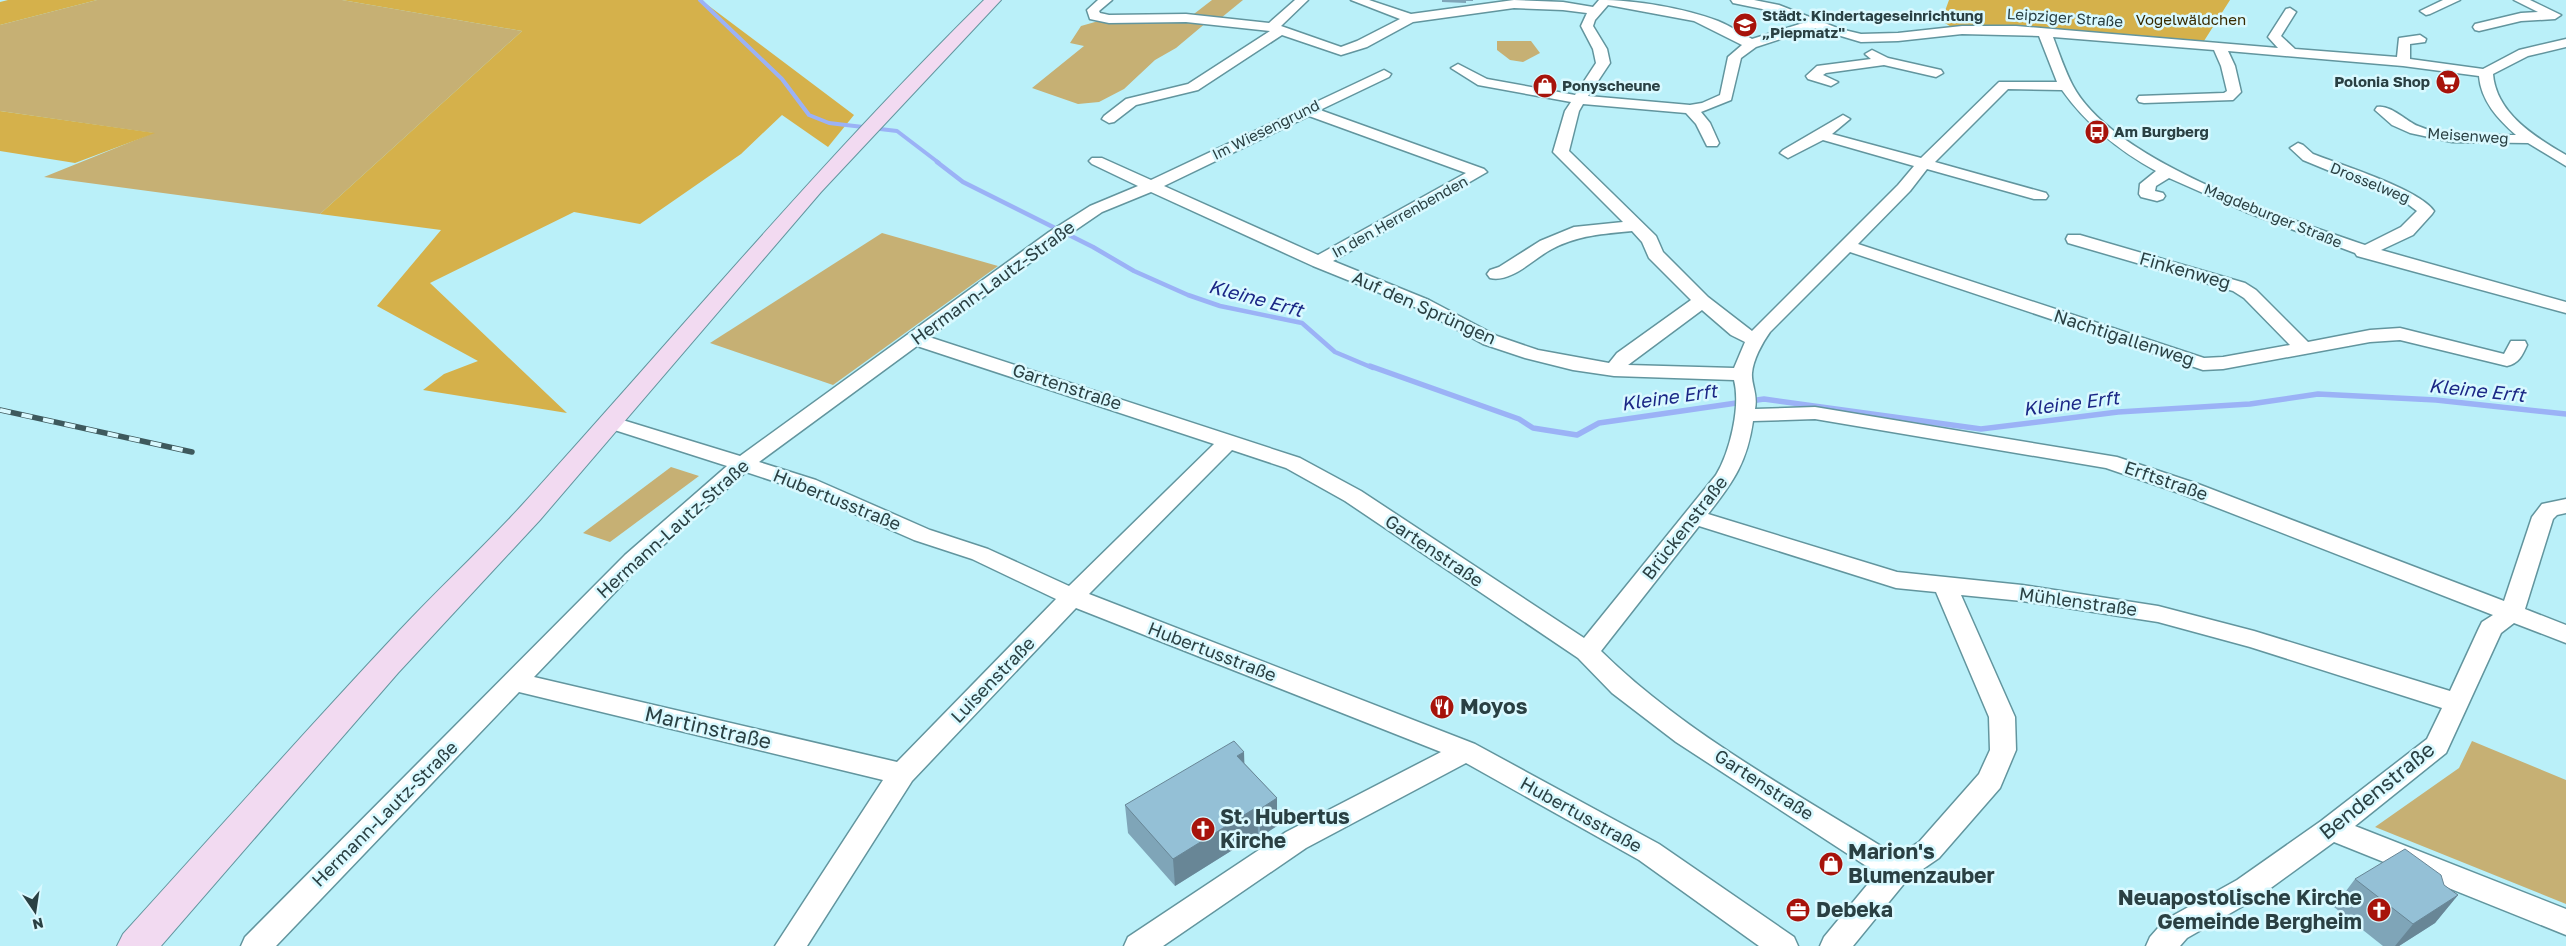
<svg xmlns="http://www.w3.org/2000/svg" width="2566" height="946" viewBox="0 0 2566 946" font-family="'Golos Text',sans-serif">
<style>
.green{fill:#c6b074}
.forest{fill:#d5b14b}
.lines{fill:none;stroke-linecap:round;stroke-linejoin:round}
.stream-far2{stroke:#9bb2f6;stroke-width:4}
.stream-far1{stroke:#9bb2f6;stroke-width:4.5}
.stream{stroke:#9bb2f6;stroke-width:5.5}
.street-casing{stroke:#62959e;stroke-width:3}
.secondary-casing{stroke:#62959e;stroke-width:2}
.street{fill:#fff;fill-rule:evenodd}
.secondary{fill:#f2daf1;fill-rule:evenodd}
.rail-casing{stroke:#3e595d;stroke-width:5.5}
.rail{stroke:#d9f9ff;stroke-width:4;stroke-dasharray:11;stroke-linecap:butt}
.wall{fill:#7fa5b8}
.shaded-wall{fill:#688696}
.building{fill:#94c0d6;stroke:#688696}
.labels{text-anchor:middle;stroke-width:5;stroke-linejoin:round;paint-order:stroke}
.far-poi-label{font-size:15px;font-weight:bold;fill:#2a4043;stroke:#d9f9ff;text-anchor:start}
.far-street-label{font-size:15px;fill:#2a4043;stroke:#d9f9ff}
.far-park-label{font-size:15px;fill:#382a00;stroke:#d9f9ff}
.street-label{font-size:18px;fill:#2a4043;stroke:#d9f9ff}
.water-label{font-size:19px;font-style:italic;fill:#1b2786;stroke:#d9f9ff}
.near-poi-label{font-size:21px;font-weight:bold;fill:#2a4043;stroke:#d9f9ff;text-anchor:start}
.near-street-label{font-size:21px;fill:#2a4043;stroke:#d9f9ff}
</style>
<rect width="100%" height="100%" fill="#baf0f9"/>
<g class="green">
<polygon points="97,0 342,0 522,31 320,214 44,177 153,133 0,111 0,25"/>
<polygon points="1212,0 1243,0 1221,18 1190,17"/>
<polygon points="1102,20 1207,22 1176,48 1155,60 1124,89 1099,102 1078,104 1032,88 1084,46 1070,43 1081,26"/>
<polygon points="1497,41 1531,41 1540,53 1523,62 1510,60 1497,50"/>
<polygon points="882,233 998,266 833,385 710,343"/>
<polygon points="671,467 699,476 610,542 583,533"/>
<polygon points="2472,741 2566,780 2566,904 2375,827 2459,768"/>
</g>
<g class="forest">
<polygon points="8,0 97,0 0,25 0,2"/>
<polygon points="342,0 701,0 854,115 828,147 782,115 741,154 640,224 574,212 430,283 567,413 423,390 444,374 478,361 377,306 441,230 320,214 522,31"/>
<polygon points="1949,0 2230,0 2204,41 2046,28 1953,28 1932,15 1945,11"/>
<polygon points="0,111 155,133 75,163 0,151"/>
</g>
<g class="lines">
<polyline class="stream-far2" points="700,0 782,79 809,115 829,123 897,131 939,163"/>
<polyline class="stream-far1" points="937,162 963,182 1093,247 1134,271 1188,295 1220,306 1302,323 1335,352 1373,368"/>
<polyline class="stream" points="1370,366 1519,419 1533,428 1577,435 1599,423 1764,399 1981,429 2118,412 2250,404 2318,394 2436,400 2566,414"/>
<defs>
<g id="street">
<path d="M 1098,0 L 1112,0 L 1099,11 L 1100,13 L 1109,15 L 1186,14 L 1269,23 L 1295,0 L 1308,0 L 1281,26 L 1341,47 L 1357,41 L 1400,19 L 1351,0 L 1369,0 L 1411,14 L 1514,0 L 1563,2 L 1593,7 L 1599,0 C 1636,0 1684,8 1718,21 C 1730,26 1741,33 1752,39 L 1803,23 L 1772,11 L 1733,3 L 1731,0 L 1754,0 L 1779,5 L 1840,29 L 1861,34 L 1898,33 L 1962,26 L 2016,26 L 2278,48 L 2268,37 L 2286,9 L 2290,8 L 2296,12 L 2281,36 L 2295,49 L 2397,57 L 2399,38 L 2420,35 L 2426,39 L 2425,42 L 2410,44 L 2410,59 L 2483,69 L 2519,50 L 2566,39 L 2566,47 L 2528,56 L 2493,74 C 2496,113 2535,137 2566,155 L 2566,166 L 2528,143 L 2452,142 L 2410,133 L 2392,125 L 2375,110 L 2377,107 C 2390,104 2406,121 2418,126 C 2448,139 2485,135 2516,135 C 2498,119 2481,101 2479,76 L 2403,66 L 2228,51 L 2235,66 L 2241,92 L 2233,100 L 2144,103 L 2139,102 L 2137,99 L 2139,96 L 2224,93 L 2227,91 L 2221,66 L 2214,50 L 2053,37 C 2059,53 2065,71 2073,86 C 2114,162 2285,218 2365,245 L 2401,227 L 2417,211 L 2405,202 L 2303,160 L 2290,148 L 2298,143 L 2303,145 L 2313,154 C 2341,165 2419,189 2434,211 L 2432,214 L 2413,235 L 2381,250 L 2566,302 L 2566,313 L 2357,256 L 2355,253 L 2246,212 L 2169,178 L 2156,186 L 2155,191 L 2163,193 L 2165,196 L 2163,199 L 2157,201 L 2141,197 L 2139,194 L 2140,184 L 2156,171 C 2118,150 2087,125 2062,90 L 2008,89 L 1935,162 L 2046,193 L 2048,196 L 2046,199 L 2034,199 L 1927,169 L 1910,191 L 1858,244 L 2204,358 L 2223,357 L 2290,345 L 2244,298 L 2233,291 L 2068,243 L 2066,239 L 2068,235 L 2080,235 L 2245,283 L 2256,290 L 2308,342 L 2370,330 L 2400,328 L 2504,354 L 2511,341 L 2525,341 L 2527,345 C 2522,356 2519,363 2507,366 L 2400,340 L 2370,342 L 2223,369 L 2203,370 L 1850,252 L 1770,332 C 1762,343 1753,360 1752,373 C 1751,384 1758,394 1755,409 L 1815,407 L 2117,457 L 2198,484 L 2504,601 L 2532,517 L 2542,504 L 2566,499 L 2566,513 L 2557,515 L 2553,519 L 2525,609 L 2566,625 L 2566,643 L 2514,623 L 2501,633 L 2446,753 L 2355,826 L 2566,909 L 2566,935 L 2334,842 L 2257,898 L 2187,938 L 2180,946 L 2146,946 L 2150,937 L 2165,920 L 2237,880 L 2321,821 L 2427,739 L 2442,708 L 2250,647 L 2158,622 L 2022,601 L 1961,595 L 2015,717 L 2016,750 L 2000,788 L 1939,858 L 1907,880 L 1853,946 L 1820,946 L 1824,937 L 1877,873 L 1676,742 L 1612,693 L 1578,658 L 1345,501 L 1286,468 L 1232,450 L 1089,594 L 1475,744 L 1659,844 L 1794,937 L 1798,946 L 1759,946 L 1639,860 L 1466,763 L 1306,848 L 1163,946 L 1124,946 L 1128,937 L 1286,832 L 1441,752 L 1076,608 L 912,781 L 807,946 L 775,946 L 883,780 L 519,692 L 276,946 L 241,946 L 245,937 L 625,555 L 727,466 L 602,426 L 599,422 L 602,418 L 616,418 L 740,456 L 1049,232 L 1090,206 L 1138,186 L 1092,164 L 1089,161 L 1092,158 L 1102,158 L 1151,180 L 1384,70 L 1391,74 L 1389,77 L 1320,110 L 1484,169 L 1487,172 L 1333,261 L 1429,300 L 1497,336 L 1538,350 L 1609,363 L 1617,353 L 1691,300 L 1649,258 L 1642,242 L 1632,231 C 1603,234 1578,235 1552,249 C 1534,258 1512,283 1490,278 L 1487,274 L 1490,270 L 1499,267 L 1540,241 L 1574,227 L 1623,222 L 1553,152 L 1565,111 L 1571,102 L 1478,85 L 1451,68 L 1458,64 L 1487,79 L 1575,95 L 1596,63 L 1593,49 L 1581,26 L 1587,13 L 1563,10 L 1514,8 L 1413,22 L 1367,47 L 1341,55 L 1282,35 L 1198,90 L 1136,105 L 1114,122 L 1109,123 L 1102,119 L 1104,116 L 1126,99 L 1188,84 L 1270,31 L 1186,22 L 1109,23 L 1090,19 L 1087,10 ZM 1608,5 L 1694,21 L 1742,45 L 1728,57 L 1720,95 L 1702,103 L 1690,105 L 1588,96 L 1610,63 L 1607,49 L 1593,26 L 1595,20 ZM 1814,28 L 1861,42 L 1898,41 L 1962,34 L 2039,36 L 2057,82 L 1999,82 L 1921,158 L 1832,134 L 1850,119 L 1843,115 L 1783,150 L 1780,153 L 1788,158 L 1823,140 L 1914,166 L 1898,185 L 1752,331 L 1708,297 L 1663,252 L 1656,236 L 1569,151 L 1579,111 L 1583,104 L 1686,113 L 1696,124 L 1707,146 L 1717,146 L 1719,143 L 1710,123 L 1701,112 L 1731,100 L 1741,58 L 1756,47 ZM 1309,116 L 1466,173 L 1318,255 L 1164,186 ZM 1151,192 L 1313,266 L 1417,308 L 1483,344 L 1525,358 L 1573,370 L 1614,376 L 1734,380 C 1741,406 1730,452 1716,475 L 1584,638 L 1361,491 L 1300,458 L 929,337 L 1061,240 L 1102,212 ZM 1702,310 L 1731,335 L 1745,342 L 1734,368 L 1628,365 ZM 917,346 L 1214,444 L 1069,586 L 988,549 L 930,530 L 816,480 L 759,462 ZM 1815,419 L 2106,468 L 2182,494 L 2493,615 L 2482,622 L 2479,628 L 2450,691 L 2254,631 L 2158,606 L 2022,585 L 1897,572 L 1708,514 C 1734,481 1747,462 1753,421 ZM 746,472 L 800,490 L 914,540 L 972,559 L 1056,599 L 897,762 L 534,677 L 641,565 ZM 1699,526 L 1896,588 L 1936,592 L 1989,717 L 1990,750 L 1979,774 L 1919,842 L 1897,856 C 1798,794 1684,733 1601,651 Z"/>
<polygon points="2443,0 2460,0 2430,14 2426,15 2420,11"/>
<polygon points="2514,0 2530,0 2561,15 2555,19 2521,21 2479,31 2475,30 2473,27 2475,24 2521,13 2538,12"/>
<polygon points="1872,50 1888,58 1941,70 1943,73 1936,77 1884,65 1826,73 1823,75 1838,82 1831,86 1808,79 1806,76 1817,66 1871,59 1865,54"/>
</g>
<path id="secondary" d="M 984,0 L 1001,0 L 821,192 L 540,520 L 398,673 L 161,946 L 117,946 L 123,934 C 215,833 305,731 398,632 C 439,588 483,548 523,504 C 676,335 822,160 984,0 Z"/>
</defs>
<use href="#street" class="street-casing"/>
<use href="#secondary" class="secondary-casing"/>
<use href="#street" class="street"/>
<use href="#secondary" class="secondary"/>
<defs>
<polyline id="rail" points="0,410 192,452"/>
</defs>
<use href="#rail" class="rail-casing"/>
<use href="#rail" class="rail"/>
</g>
<g class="wall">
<polygon points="1442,0 1473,0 1473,1 1466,1 1466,3 1442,2"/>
<polygon points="1245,764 1277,798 1277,826 1260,837 1258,834 1175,886 1128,833 1125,805"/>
<polygon points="2355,879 2444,885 2458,895 2435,923 2399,946 2383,946 2334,907"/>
</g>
<g class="shaded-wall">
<polygon points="1244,752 1245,780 1237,756"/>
<polygon points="1277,798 1277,826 1260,837 1260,809"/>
<polygon points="1257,807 1258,834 1175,886 1173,859"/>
<polygon points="2458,895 2435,923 2399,946 2395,946 2413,924"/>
</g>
<g class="building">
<polygon points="1234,741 1244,752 1237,756 1277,798 1260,809 1257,807 1173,859 1125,805"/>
<polygon points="2405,849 2441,875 2444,885 2458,895 2413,924 2355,879"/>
</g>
<defs>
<symbol id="school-disc" viewBox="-11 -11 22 22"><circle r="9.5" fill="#a7130b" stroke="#d9f9ff"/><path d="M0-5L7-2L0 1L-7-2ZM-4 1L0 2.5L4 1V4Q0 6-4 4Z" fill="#fff"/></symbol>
<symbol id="supermarket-disc" viewBox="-11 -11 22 22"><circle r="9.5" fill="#a7130b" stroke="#d9f9ff"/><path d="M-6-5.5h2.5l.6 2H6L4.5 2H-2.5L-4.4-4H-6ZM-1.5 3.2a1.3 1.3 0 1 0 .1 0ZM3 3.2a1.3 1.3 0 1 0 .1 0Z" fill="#fff"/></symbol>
<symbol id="shop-disc" viewBox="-11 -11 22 22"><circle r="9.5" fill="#a7130b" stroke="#d9f9ff"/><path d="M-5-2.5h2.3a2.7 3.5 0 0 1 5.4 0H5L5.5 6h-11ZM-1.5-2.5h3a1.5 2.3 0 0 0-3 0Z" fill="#fff"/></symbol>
<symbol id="bus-disc" viewBox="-11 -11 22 22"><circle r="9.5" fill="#a7130b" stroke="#d9f9ff"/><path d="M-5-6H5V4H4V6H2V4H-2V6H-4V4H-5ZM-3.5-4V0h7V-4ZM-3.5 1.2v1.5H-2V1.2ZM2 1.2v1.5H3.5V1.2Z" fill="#fff"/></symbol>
<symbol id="restaurant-disc" viewBox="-11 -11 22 22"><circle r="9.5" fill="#a7130b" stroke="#d9f9ff"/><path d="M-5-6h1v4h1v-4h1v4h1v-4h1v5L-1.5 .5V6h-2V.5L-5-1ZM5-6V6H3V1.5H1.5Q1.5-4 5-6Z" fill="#fff"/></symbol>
<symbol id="church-disc" viewBox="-11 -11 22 22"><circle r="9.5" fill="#a7130b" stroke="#d9f9ff"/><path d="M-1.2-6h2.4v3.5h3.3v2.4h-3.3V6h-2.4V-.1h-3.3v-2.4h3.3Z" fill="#fff"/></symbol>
<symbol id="office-disc" viewBox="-11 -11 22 22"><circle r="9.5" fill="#a7130b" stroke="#d9f9ff"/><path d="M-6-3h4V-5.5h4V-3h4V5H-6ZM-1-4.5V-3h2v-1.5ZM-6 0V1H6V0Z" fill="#fff"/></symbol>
</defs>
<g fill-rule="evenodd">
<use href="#school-disc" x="1731" y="11" width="28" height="28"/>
<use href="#supermarket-disc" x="2434" y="68" width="28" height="28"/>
<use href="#shop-disc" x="1531" y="72" width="28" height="28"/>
<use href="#bus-disc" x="2083" y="118" width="28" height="28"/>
<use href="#restaurant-disc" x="1428" y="693" width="28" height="28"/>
<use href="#church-disc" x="1189" y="815" width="28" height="28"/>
<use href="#shop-disc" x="1817" y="850" width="28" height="28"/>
<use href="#office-disc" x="1784" y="896" width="28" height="28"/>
<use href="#church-disc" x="2365" y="896" width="28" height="28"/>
</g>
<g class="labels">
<g class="far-poi-label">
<text x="1762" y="21">Städt. Kindertageseinrichtung<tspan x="1762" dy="17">„Piepmatz"</tspan></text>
<text x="2430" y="87" text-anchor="end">Polonia Shop</text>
<text x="1562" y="91">Ponyscheune</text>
<text x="2114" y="137">Am Burgberg</text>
</g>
<g class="far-street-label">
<text transform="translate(2065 18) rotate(4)" y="5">Leipziger Straße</text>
<text transform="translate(1266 130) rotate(-26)" y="5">Im Wiesengrund</text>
<text transform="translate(2468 136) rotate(4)" y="5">Meisenweg</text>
<text transform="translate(2370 183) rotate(22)" y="5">Drosselweg</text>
<text transform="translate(2273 216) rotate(22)" y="5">Magdeburger Straße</text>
<text transform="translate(1400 217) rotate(-29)" y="5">In den Herrenbenden</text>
</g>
<g class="far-park-label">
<text x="2191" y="25">Vogelwäldchen</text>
</g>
<g class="street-label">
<text transform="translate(2185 271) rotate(16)" y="6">Finkenweg</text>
<text transform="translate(993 283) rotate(-36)" y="6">Hermann-Lautz-Straße</text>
<text transform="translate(1424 308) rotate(24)" y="6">Auf den Sprüngen</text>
<text transform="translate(2124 338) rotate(18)" y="6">Nachtigallenweg</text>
<text transform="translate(1067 387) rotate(18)" y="6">Gartenstraße</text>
<text transform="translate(2166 481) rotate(19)" y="6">Erftstraße</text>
<text transform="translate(837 500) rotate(22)" y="6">Hubertusstraße</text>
<text transform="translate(1685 528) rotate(-52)" y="6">Brückenstraße</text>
<text transform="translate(673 529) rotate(-42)" y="6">Hermann-Lautz-Straße</text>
<text transform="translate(1434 551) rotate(34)" y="6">Gartenstraße</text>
<text transform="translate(2078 602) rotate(8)" y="6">Mühlenstraße</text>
<text transform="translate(1212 652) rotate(21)" y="6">Hubertusstraße</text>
<text transform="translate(993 680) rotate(-46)" y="6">Luisenstraße</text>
<text transform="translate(1764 785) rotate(33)" y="6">Gartenstraße</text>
<text transform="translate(385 814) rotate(-45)" y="6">Hermann-Lautz-Straße</text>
<text transform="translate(1581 815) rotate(29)" y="6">Hubertusstraße</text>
</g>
<g class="water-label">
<text transform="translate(1256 298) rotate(15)" y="7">Kleine Erft</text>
<text transform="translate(2477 390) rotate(6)" y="7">Kleine Erft</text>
<text transform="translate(1669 397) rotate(-8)" y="7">Kleine Erft</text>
<text transform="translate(2071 403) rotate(-7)" y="7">Kleine Erft</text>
</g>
<g class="near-poi-label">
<text x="1460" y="714">Moyos</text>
<text x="1220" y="824">St. Hubertus<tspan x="1220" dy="24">Kirche</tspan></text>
<text x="1848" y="859">Marion's<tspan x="1848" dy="24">Blumenzauber</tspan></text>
<text x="2362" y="905" text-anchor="end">Neuapostolische Kirche<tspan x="2362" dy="24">Gemeinde Bergheim</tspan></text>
<text x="1816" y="917">Debeka</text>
</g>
<g class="near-street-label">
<text transform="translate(708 728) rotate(13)" y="7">Martinstraße</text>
<text transform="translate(2377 791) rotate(-39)" y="7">Bendenstraße</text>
</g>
</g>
<g transform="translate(35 911) rotate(167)" stroke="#d9f9ff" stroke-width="4" paint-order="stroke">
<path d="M0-4L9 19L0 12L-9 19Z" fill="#2a4043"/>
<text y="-8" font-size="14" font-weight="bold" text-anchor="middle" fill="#2a4043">N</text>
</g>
</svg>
